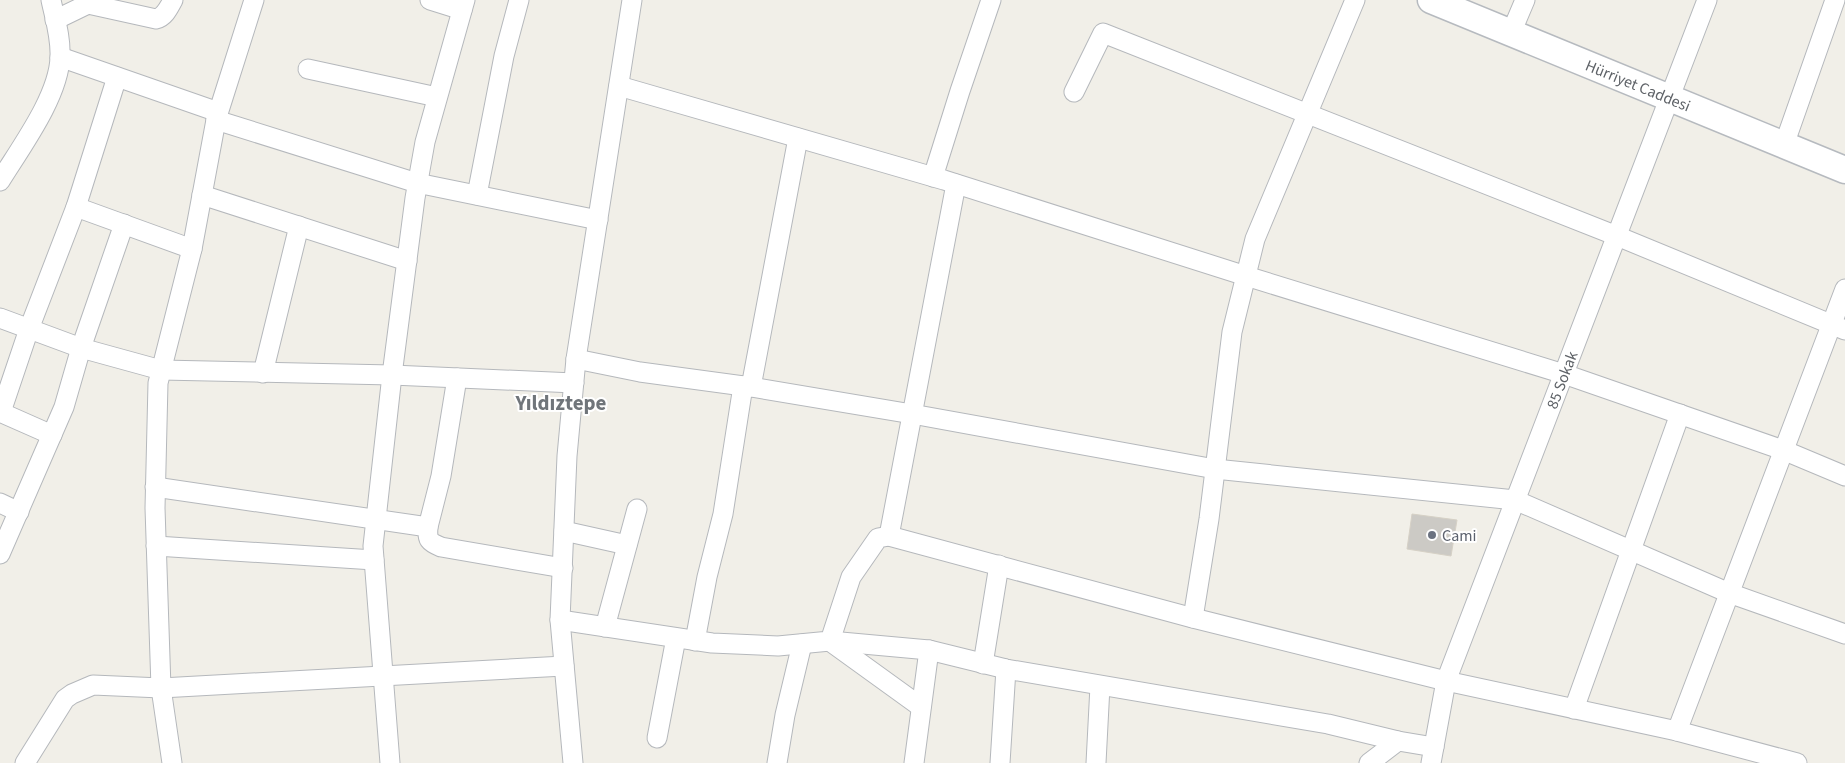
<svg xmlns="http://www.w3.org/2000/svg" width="1845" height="763" viewBox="0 0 1845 763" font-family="'Source Sans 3',sans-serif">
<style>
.building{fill:#cccac5;stroke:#d6d1c6}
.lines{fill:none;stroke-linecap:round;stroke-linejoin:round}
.street-casing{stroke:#b5b8bc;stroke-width:21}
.secondary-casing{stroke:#b6babf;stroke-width:29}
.street{stroke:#fff;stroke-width:19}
.secondary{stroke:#fff;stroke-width:26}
.worship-dot{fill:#6b7280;stroke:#fff;stroke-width:2}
.labels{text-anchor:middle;stroke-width:4;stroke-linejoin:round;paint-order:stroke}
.street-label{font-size:16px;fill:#5f6368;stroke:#fff}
.worship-label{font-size:16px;fill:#5b616d;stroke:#fff;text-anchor:start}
.district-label{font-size:21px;font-weight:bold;fill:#70757a;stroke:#fff}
</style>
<rect width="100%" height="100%" fill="#f1efe8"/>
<polygon class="building" points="1412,514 1457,520 1451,556 1407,549"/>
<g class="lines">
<defs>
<g id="street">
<polyline points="430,0 462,10"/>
<path d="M 55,20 L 88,4 L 156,19 C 165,17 169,7 173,0"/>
<polyline points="1511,33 1525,0"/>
<polyline points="60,57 218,112"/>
<polyline points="308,69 437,97"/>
<polyline points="619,86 944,180 1246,276 1564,374 1783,450 1845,476"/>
<polyline points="1074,92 1103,33 1617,236 1845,330"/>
<polyline points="216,120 417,183 598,220"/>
<polyline points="1784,145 1835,0"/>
<polyline points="933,177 960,91 991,0"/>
<path d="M 0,181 C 21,147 59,96 60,57 C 61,37 55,19 51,0"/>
<polyline points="202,195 407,261"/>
<polyline points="477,195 504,56 519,0"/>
<polyline points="76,207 192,249"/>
<polyline points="0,318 81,348 161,370 392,375 574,383"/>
<polyline points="576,359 640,372 751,387 912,414 1215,469 1515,500 1729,593 1845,634"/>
<polyline points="263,373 299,226"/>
<polyline points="751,387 798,138"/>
<polyline points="0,412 52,435"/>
<polyline points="1,412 29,329 76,207 117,77"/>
<path d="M 155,487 L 428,527 C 427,540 429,542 441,547 L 563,568"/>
<polyline points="0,503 19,512"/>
<polyline points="428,527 441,476 457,378"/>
<polyline points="564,531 627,545"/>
<polyline points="889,536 956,184"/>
<polyline points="156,546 374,560"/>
<polyline points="0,554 64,407 81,348 124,224"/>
<polyline points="1193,618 1209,519 1232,332 1255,239 1355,0"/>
<polyline points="560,620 712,643 778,646 830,641 851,577 878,538 889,536 1193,618 1446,681 1677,731 1797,763"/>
<polyline points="605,627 637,509"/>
<polyline points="695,641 707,577 723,514 743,386"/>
<polyline points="830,641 929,650 1006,669 1328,724 1398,741"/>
<polyline points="831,642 921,707"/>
<polyline points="983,664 999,565"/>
<polyline points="1574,709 1680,414"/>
<polyline points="1677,731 1845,289"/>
<polyline points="657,738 676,638"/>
<polyline points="25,763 65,699 72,694 93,685 161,688 564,666"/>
<polyline points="172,763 161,688 155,508 158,383 192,249 216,120 254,0"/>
<polyline points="390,763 373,546 392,375 415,198 425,142 465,0"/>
<polyline points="573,763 560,620 567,456 576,359 632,0"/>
<polyline points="777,763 785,715 802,644"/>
<polyline points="914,763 929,650"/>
<polyline points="1000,763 1006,669"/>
<polyline points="1096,763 1100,686"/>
<polyline points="1369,763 1398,741 1434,747"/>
<path id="s1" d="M 1431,763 L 1446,681 L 1707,0"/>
</g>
<g id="secondary">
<path id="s2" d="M 1431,0 L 1845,170"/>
</g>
</defs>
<use href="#street" class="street-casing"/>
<use href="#secondary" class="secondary-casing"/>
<use href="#street" class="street"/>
<use href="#secondary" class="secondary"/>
</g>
<circle class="worship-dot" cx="1432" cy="535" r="5"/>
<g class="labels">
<g class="street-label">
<text dy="6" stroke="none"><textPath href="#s2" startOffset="224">Hürriyet Caddesi</textPath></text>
<text dy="6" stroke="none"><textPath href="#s1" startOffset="406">85 Sokak</textPath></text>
</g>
<g class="worship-label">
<text x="1442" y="541">Cami</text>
</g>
<g class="district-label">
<text x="561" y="410">Yıldıztepe</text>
</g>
</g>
</svg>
